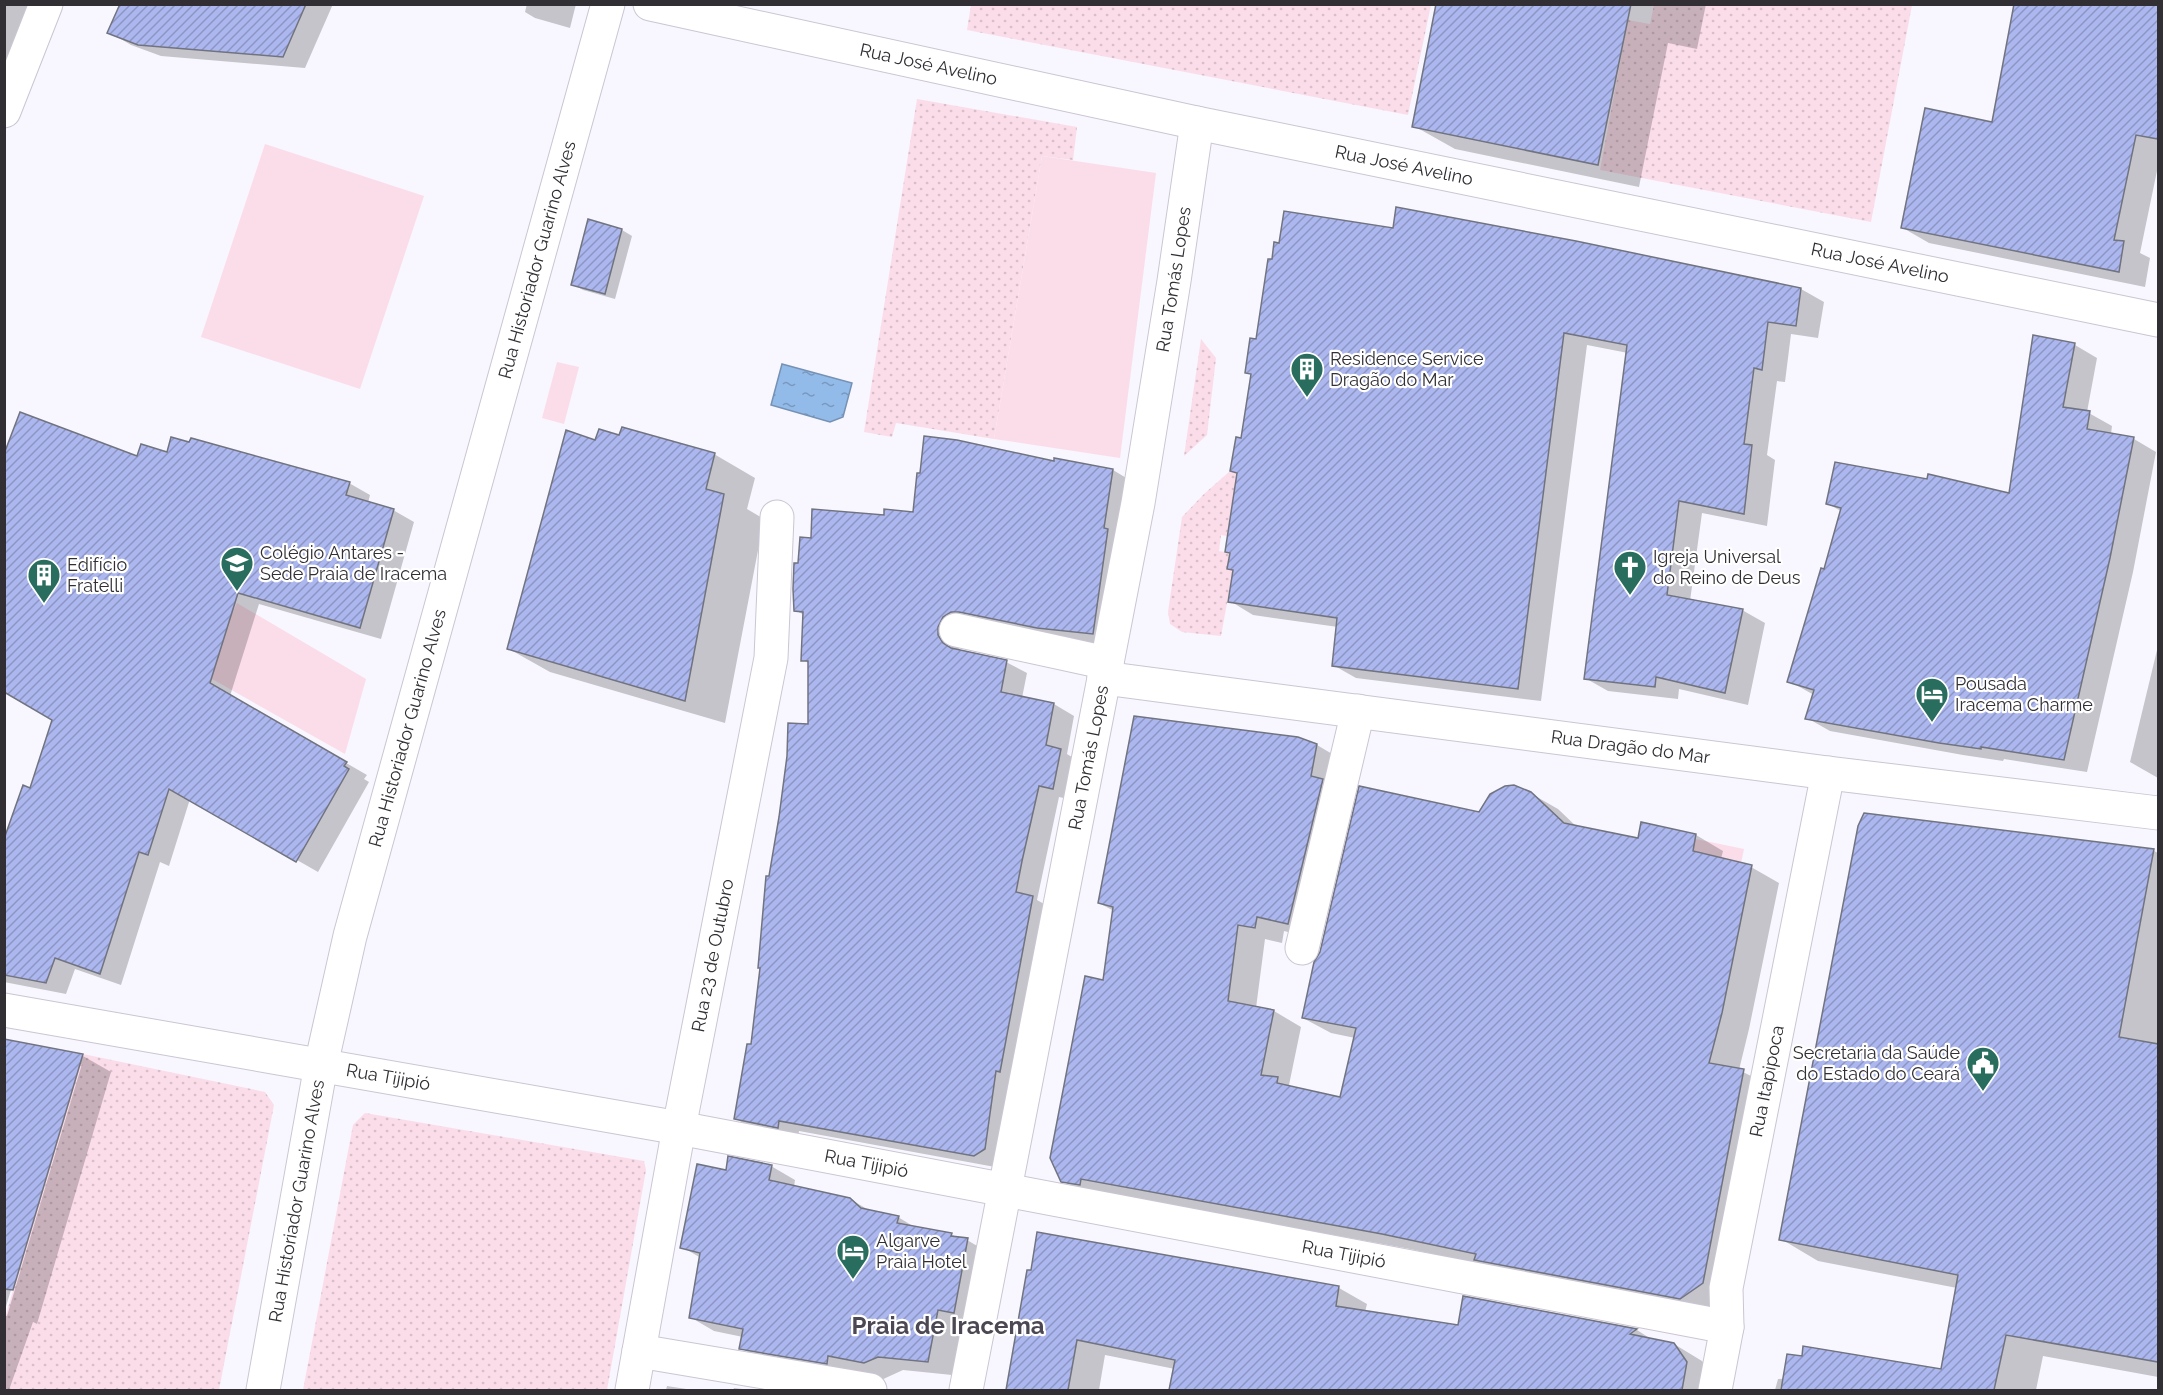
<svg xmlns="http://www.w3.org/2000/svg" width="2163" height="1395" viewBox="0 0 2163 1395" font-family="Raleway,sans-serif">
<style>
.grass{fill:url(#grass-dots)}
.garden{fill:#fbdde9}
.water{fill:url(#water-ripples);stroke:#7591b3;stroke-width:1.5}
.shadow{fill:#0003}
.building{fill:url(#building-hatch);stroke:#71747f;stroke-width:1.5}
.lines{fill:none;stroke-linecap:round;stroke-linejoin:round}
.minor-casing{stroke:#cac6d3;stroke-width:35}
.minor{stroke:#fff;stroke-width:33}
.labels{text-anchor:middle;stroke-width:4.5;stroke-linejoin:round;paint-order:stroke}
.street-label{font-size:18px;fill:#312f34;stroke:#fff}
.poi-label{font-size:18px;fill:#312f34;stroke:#fff;text-anchor:start}
.district-label{font-size:24px;font-weight:bold;fill:#4c4853;stroke:#fff}
</style>
<defs>
<pattern id="grass-dots" width="8" height="8" patternUnits="userSpaceOnUse" patternTransform="scale(1.5)"><rect width="8" height="8" fill="#fbdde9"/><path d="M2 2h.1M6 6h.1" fill="none" stroke="#d8bec8" stroke-width="1.8" stroke-linecap="round"/></pattern>
<pattern id="water-ripples" width="26" height="14" patternUnits="userSpaceOnUse" patternTransform="scale(1.5)"><rect width="26" height="14" fill="#92bbe9"/><path d="M2 4q2-2 4 0t4 0M15 11q2-2 4 0t4 0" fill="none" stroke="#7898be"/></pattern>
<pattern id="building-hatch" width="6" height="6" patternUnits="userSpaceOnUse" patternTransform="scale(1.5)"><rect width="6" height="6" fill="#adb7ef"/><path d="M-1 1l2-2M0 6l6-6M5 7l2-2" fill="none" stroke="#8d95c2"/></pattern>
</defs>
<rect width="100%" height="100%" fill="#f8f6fe"/>
<g class="grass">
<polygon points="971,5 971,4 1431,5 1408,115 967,30"/>
<polygon points="1654,5 1912,5 1871,222 1600,170 1628,20 1650,24"/>
<polygon points="917,99 1077,127 1073,160 1042,156 994,439 896,423 892,437 864,432"/>
<polygon points="1201,339 1216,358 1207,435 1184,456"/>
<polygon points="1230,471 1237,473 1227,536 1221,535 1219,551 1230,553 1227,569 1233,570 1221,636 1182,632 1170,624 1168,612 1182,517 1204,494"/>
<polygon points="83,1054 265,1092 274,1105 219,1390 5,1390 5,1318"/>
<polygon points="365,1113 644,1161 646,1170 607,1390 303,1390 353,1125"/>
</g>
<g class="garden">
<polygon points="265,144 424,196 360,389 201,337"/>
<polygon points="1042,156 1156,173 1120,458 994,439"/>
<polygon points="557,362 579,367 564,424 542,418"/>
<polygon points="237,603 366,679 345,754 203,674"/>
<polygon points="1657,831 1744,849 1736,887"/>
</g>
<polygon class="water" points="782,364 852,383 843,417 830,422 771,405"/>
<g class="shadow">
<polygon points="4,4 38,4 4,86"/>
<polygon points="121,4 333,4 305,68 161,56 131,45 109,32"/>
<polygon points="527,4 576,4 570,28 535,18 525,12"/>
<polygon points="1438,4 1706,4 1697,49 1668,43 1639,187 1455,149 1414,126"/>
<polygon points="2016,4 2158,4 2158,166 2140,253 2150,258 2145,287 1929,243 1903,228 1994,124"/>
<polygon points="590,221 622,230 632,236 615,299 583,290 573,284"/>
<polygon points="1801,289 1824,302 1818,338 1791,334 1785,382 1777,381 1767,455 1775,460 1767,526 1702,513 1690,601 1742,610 1765,623 1748,705 1679,689 1678,699 1608,691 1585,678 1628,353 1587,345 1541,701 1356,678 1333,665 1338,627 1253,615 1230,601 1234,572 1228,568 1231,554 1226,551 1239,474 1232,470 1242,439 1252,375 1246,372"/>
<polygon points="2075,345 2097,358 2087,412 2112,426 2111,434 2134,439 2156,452 2133,572 2087,772 2004,759 2003,761 1963,755 1830,731 1807,718 1814,695 1789,681 1825,570 1841,511 1828,504 2011,495"/>
<polygon points="620,437 714,454 755,478 747,509 764,519 725,723 550,672 509,649 596,442"/>
<polygon points="168,454 349,483 370,495 368,503 393,510 414,522 381,639 259,604 230,696 367,775 364,779 369,782 318,872 190,799 169,866 160,862 121,985 75,969 66,994 4,982 4,844 31,790 137,458"/>
<polygon points="1055,460 1113,470 1133,482 1113,645 1059,639 957,639 960,652 1006,662 1027,673 1022,698 1054,704 1074,716 1067,754 1080,762 1073,800 1059,797 1037,900 1053,909 995,1167 799,1131 798,1138 756,1130 736,1119 753,1046 770,878 810,726 810,664 803,660 804,615 795,610 799,565 812,539 886,516 915,513 1055,462"/>
<polygon points="2158,646 2158,778 2130,762"/>
<polygon points="1317,745 1344,761 1316,939 1284,931 1282,943 1265,939 1256,1008 1274,1011 1301,1027 1289,1085 1296,1089 1341,1099 1355,1038 1331,1033 1303,1018 1479,814 1530,793 1558,809 1577,827 1640,840 1643,824 1696,835 1723,851 1721,859 1751,867 1779,883 1749,1029 1739,1070 1771,1086 1709,1314 1410,1249 1108,1194 1090,1197 1062,1180 1104,981 1114,911 1099,903"/>
<polygon points="1865,815 2154,851 2158,853 2158,1377 2043,1356 2036,1390 1775,1390 1778,1379 1942,1371 1957,1288 1818,1261 1781,1239"/>
<polygon points="4,1040 83,1056 111,1072 37,1324 33,1322 9,1390 4,1390 4,1315 7,1316 82,1064 79,1064 4,1313"/>
<polygon points="771,1166 795,1180 794,1187 850,1199 872,1212 898,1217 916,1228 951,1234 959,1239 967,1240 991,1254 978,1326 962,1323 952,1375 903,1370 879,1381 765,1362 741,1348 743,1337 714,1331 690,1317 701,1258 682,1247 727,1172"/>
<polygon points="1339,1288 1367,1304 1365,1312 1459,1327 1464,1298 1637,1330 1654,1341 1674,1344 1702,1361 1715,1379 1713,1390 1171,1390 1175,1369 1105,1355 1099,1390 1007,1390 1017,1343"/>
<polygon points="667,1386 693,1390 666,1390"/>
<polygon points="734,1388 751,1390 733,1390"/>
</g>
<g class="building">
<polygon points="120,4 306,4 283,57 138,45 107,33"/>
<polygon points="1436,4 1631,4 1598,165 1412,127"/>
<polygon points="2014,4 2158,4 2158,139 2136,135 2114,240 2124,241 2119,272 1901,228 1925,108 1992,122"/>
<polygon points="1396,207 1576,241 1801,288 1796,326 1768,322 1762,370 1754,368 1744,444 1752,445 1744,514 1679,501 1667,595 1743,609 1725,693 1656,677 1655,687 1584,679 1627,345 1564,333 1518,689 1332,666 1337,618 1228,602 1233,570 1227,569 1230,553 1225,552 1237,473 1230,471 1236,437 1241,438 1251,374 1245,373 1250,338 1256,339 1268,259 1272,259 1274,242 1279,243 1284,211 1393,228"/>
<polygon points="588,219 622,229 605,294 571,285"/>
<polygon points="2033,335 2075,343 2063,407 2090,411 2087,429 2134,437 2110,558 2064,760 1981,747 1981,749 1939,743 1805,719 1814,690 1787,682 1821,568 1824,569 1841,508 1826,504 1835,462 1927,479 1928,474 2009,493"/>
<polygon points="20,412 137,456 141,444 167,452 171,437 189,442 191,438 350,482 346,495 394,509 360,628 238,593 210,683 347,762 344,766 349,769 296,862 169,789 148,855 139,852 100,974 55,958 46,983 4,975 4,839 23,785 30,788 52,720 4,692 4,454"/>
<polygon points="622,427 715,453 706,489 724,494 685,701 507,649 566,430 595,440 599,429 619,435"/>
<polygon points="924,436 957,440 1054,461 1054,458 1113,469 1104,528 1108,529 1093,634 1037,628 959,612 951,612 943,617 938,627 938,635 943,643 951,648 1007,660 1001,692 1054,703 1046,745 1061,749 1053,789 1039,786 1022,861 1016,892 1033,896 1000,1072 996,1071 985,1149 974,1156 779,1121 778,1128 734,1119 747,1044 751,1044 760,968 758,968 766,876 769,876 779,817 787,756 788,723 808,724 808,661 801,661 803,612 794,611 793,589 794,563 798,563 800,537 811,538 812,509 884,515 884,509 913,512 917,473 920,473"/>
<polygon points="1134,716 1298,737 1317,744 1311,776 1323,779 1288,924 1257,917 1255,928 1238,925 1228,1001 1274,1010 1261,1075 1278,1077 1277,1083 1340,1097 1356,1028 1302,1018 1314,962 1320,952 1359,786 1479,812 1490,794 1505,786 1514,785 1531,792 1564,823 1638,838 1641,822 1696,834 1693,851 1752,865 1722,1013 1709,1063 1744,1069 1703,1283 1680,1299 1474,1260 1476,1254 1382,1234 1081,1179 1080,1185 1061,1182 1050,1158 1085,976 1103,980 1113,907 1098,903"/>
<polygon points="1864,813 2154,849 2119,1037 2158,1044 2158,1362 2006,1335 1994,1390 1781,1390 1787,1354 1802,1356 1803,1346 1941,1369 1958,1275 1779,1240 1858,826"/>
<polygon points="4,1039 83,1054 13,1290 4,1289"/>
<polygon points="728,1156 772,1165 769,1180 850,1198 861,1208 899,1216 897,1223 952,1233 951,1236 968,1238 954,1313 938,1310 928,1362 878,1357 864,1363 828,1356 827,1364 739,1349 743,1329 689,1318 700,1253 680,1248 697,1164 726,1170"/>
<polygon points="1037,1232 1339,1286 1336,1306 1458,1325 1463,1296 1637,1329 1630,1334 1674,1343 1687,1362 1682,1390 1169,1390 1175,1360 1077,1340 1068,1390 1006,1390 1027,1270 1031,1270"/>
</g>
<g class="lines">
<defs>
<g id="minor">
<path id="s1" d="M 650,4 L 1197,123 L 2158,320"/>
<polyline points="4,111 46,4"/>
<polyline points="956,630 1107,663"/>
<path id="s2" d="M 1104,678 L 1828,773 L 2158,813"/>
<polyline points="1302,948 1358,711"/>
<path id="s3" d="M 4,1010 L 679,1128 L 1727,1327"/>
<polyline points="639,1351 870,1390"/>
<path id="s4" d="M 263,1390 L 321,1065 L 350,936 L 608,4"/>
<path id="s5" d="M 632,1390 L 679,1128 L 771,658 L 777,517"/>
<path id="s6" d="M 966,1390 L 1138,503 L 1174,281 L 1197,123"/>
<path id="s7" d="M 1715,1390 L 1727,1327 L 1726,1288 L 1828,773"/>
</g>
</defs>
<use href="#minor" class="minor-casing"/>
<use href="#minor" class="minor"/>
</g>
<defs>
<symbol id="building-pin" viewBox="-11 -11 22 30"><path d="M0 17L-7.5 6A9.5 9.5 0 1 1 7.5 6Z" fill="#296d5e" stroke="#fff"/><path d="M-4-6H4V6H1V3H-1V6H-4ZM-2.5-4.3h1.7v1.8h-1.7ZM.8-4.3h1.7v1.8H.8ZM-2.5-1h1.7V.8h-1.7ZM.8-1h1.7V.8H.8Z" fill="#fff"/></symbol>
<symbol id="school-pin" viewBox="-11 -11 22 30"><path d="M0 17L-7.5 6A9.5 9.5 0 1 1 7.5 6Z" fill="#296d5e" stroke="#fff"/><path d="M0-5L7-2L0 1L-7-2ZM-4 1L0 2.5L4 1V4Q0 6-4 4Z" fill="#fff"/></symbol>
<symbol id="church-pin" viewBox="-11 -11 22 30"><path d="M0 17L-7.5 6A9.5 9.5 0 1 1 7.5 6Z" fill="#296d5e" stroke="#fff"/><path d="M-1.2-6h2.4v3.5h3.3v2.4h-3.3V6h-2.4V-.1h-3.3v-2.4h3.3Z" fill="#fff"/></symbol>
<symbol id="hotel-pin" viewBox="-11 -11 22 30"><path d="M0 17L-7.5 6A9.5 9.5 0 1 1 7.5 6Z" fill="#296d5e" stroke="#fff"/><path d="M-6-4.5h1.5V1H6V5H4.5V3h-9V5H-6ZM-4 0a1.8 1.8 0 1 1 3.6 0ZM.5 0V-2.5h3Q6-2.5 6 0Z" fill="#fff"/></symbol>
<symbol id="civic-pin" viewBox="-11 -11 22 30"><path d="M0 17L-7.5 6A9.5 9.5 0 1 1 7.5 6Z" fill="#296d5e" stroke="#fff"/><path d="M-.6-6.5H3V-4.5H.6V-3L4-1V1h2V6H-6V1h2V-1L-.6-3ZM-1.2 2.5V6h2.4V2.5Z" fill="#fff"/></symbol>
</defs>
<g fill-rule="evenodd">
<use href="#building-pin" x="1288" y="350" width="38" height="52"/>
<use href="#school-pin" x="218" y="544" width="38" height="52"/>
<use href="#church-pin" x="1611" y="548" width="38" height="52"/>
<use href="#building-pin" x="25" y="556" width="38" height="52"/>
<use href="#hotel-pin" x="1913" y="675" width="38" height="52"/>
<use href="#civic-pin" x="1964" y="1044" width="38" height="52"/>
<use href="#hotel-pin" x="834" y="1232" width="38" height="52"/>
</g>
<g class="labels">
<g class="street-label">
<text dy="6" stroke="none"><textPath href="#s1" startOffset="285">Rua José Avelino</textPath></text>
<text dy="6" stroke="none"><textPath href="#s1" startOffset="771">Rua José Avelino</textPath></text>
<text dy="6" stroke="none"><textPath href="#s4" startOffset="1164">Rua Historiador Guarino Alves</textPath></text>
<text dy="6" stroke="none"><textPath href="#s1" startOffset="1257">Rua José Avelino</textPath></text>
<text dy="6" stroke="none"><textPath href="#s6" startOffset="1130">Rua Tomás Lopes</textPath></text>
<text dy="6" stroke="none"><textPath href="#s4" startOffset="678">Rua Historiador Guarino Alves</textPath></text>
<text dy="6" stroke="none"><textPath href="#s2" startOffset="531">Rua Dragão do Mar</textPath></text>
<text dy="6" stroke="none"><textPath href="#s6" startOffset="644">Rua Tomás Lopes</textPath></text>
<text dy="6" stroke="none"><textPath href="#s5" startOffset="442">Rua 23 de Outubro</textPath></text>
<text dy="6" stroke="none"><textPath href="#s3" startOffset="390">Rua Tijipió</textPath></text>
<text dy="6" stroke="none"><textPath href="#s7" startOffset="314">Rua Itapipoca</textPath></text>
<text dy="6" stroke="none"><textPath href="#s3" startOffset="876">Rua Tijipió</textPath></text>
<text dy="6" stroke="none"><textPath href="#s4" startOffset="192">Rua Historiador Guarino Alves</textPath></text>
<text dy="6" stroke="none"><textPath href="#s3" startOffset="1362">Rua Tijipió</textPath></text>
</g>
<g class="poi-label">
<text x="1330" y="365">Residence Service<tspan x="1330" dy="21">Dragão do Mar</tspan></text>
<text x="260" y="559">Colégio Antares -<tspan x="260" dy="21">Sede Praia de Iracema</tspan></text>
<text x="1653" y="563">Igreja Universal<tspan x="1653" dy="21">do Reino de Deus</tspan></text>
<text x="67" y="571">Edifício<tspan x="67" dy="21">Fratelli</tspan></text>
<text x="1955" y="690">Pousada<tspan x="1955" dy="21">Iracema Charme</tspan></text>
<text x="1960" y="1059" text-anchor="end">Secretaria da Saúde<tspan x="1960" dy="21">do Estado do Ceará</tspan></text>
<text x="876" y="1247">Algarve<tspan x="876" dy="21">Praia Hotel</tspan></text>
</g>
<g class="district-label">
<text x="948" y="1334">Praia de Iracema</text>
</g>
</g>
<rect width="2163" height="1395" fill="none" stroke="#312f34" stroke-width="12"/>
</svg>
